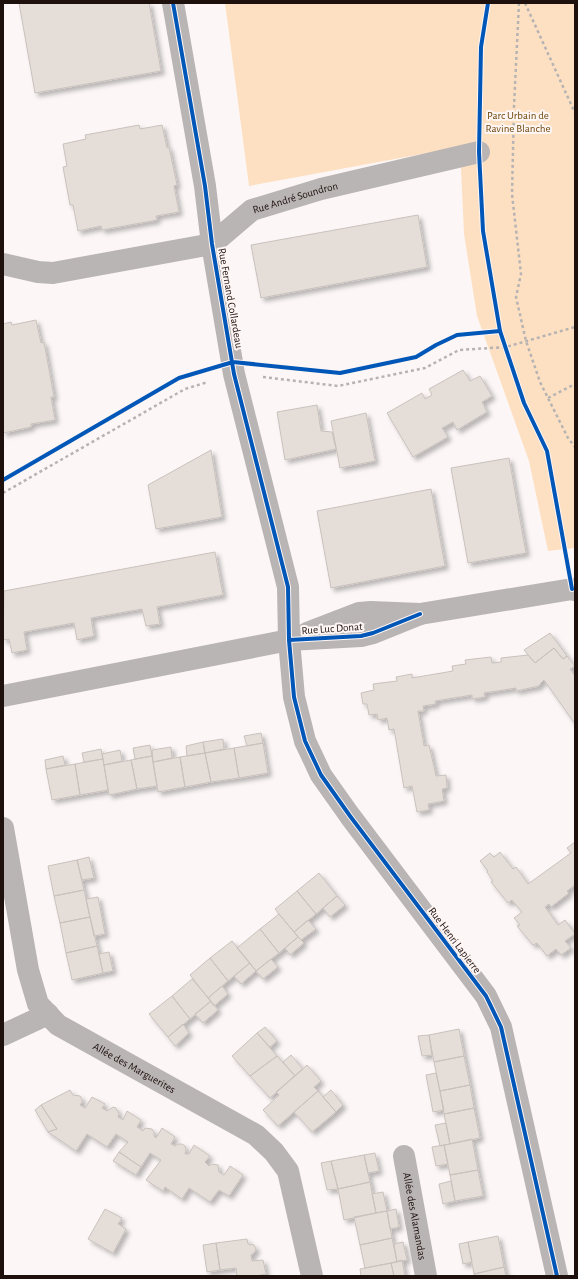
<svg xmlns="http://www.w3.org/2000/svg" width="578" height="1279" viewBox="0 0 578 1279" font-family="'Alegreya Sans',sans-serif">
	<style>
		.green { fill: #fde0c2 }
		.building { fill: #e5ddd8; stroke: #c9c1bd; filter: url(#shadow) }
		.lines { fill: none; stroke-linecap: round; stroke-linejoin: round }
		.path { stroke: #b7b3b3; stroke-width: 2.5; stroke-dasharray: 3 3; stroke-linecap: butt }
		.minor { stroke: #bab5b5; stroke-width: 22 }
		.cycleway-casing { stroke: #fef6f4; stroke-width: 6 }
		.cycleway { stroke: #0057b8; stroke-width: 4 }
		.labels { text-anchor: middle; stroke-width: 4; stroke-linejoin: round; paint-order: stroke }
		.park-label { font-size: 11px; fill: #6f460a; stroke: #fef6f4 }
		.street-label { font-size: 11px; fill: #1d100d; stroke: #fef6f4 }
	</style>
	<defs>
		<filter id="shadow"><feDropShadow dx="3.5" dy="3.5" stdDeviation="2" flood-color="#0004"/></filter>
	</defs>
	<rect width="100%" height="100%" fill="#fcf7f6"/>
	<path class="green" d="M225,3H575V548L548,551L529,461L477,316L464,234L460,147L249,186Z"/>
	<path class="building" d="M19,3H149L161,71L35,93Z
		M139,125L140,129L162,125L167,148L169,147L177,185L174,186L179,212L156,216L157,220L102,230L101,226L78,231L73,205H70L63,167L67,166L63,144L86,139L85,135Z
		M418,215L427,267L261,298L251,245Z
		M36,320L41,343L44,342L54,397H51L55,420L31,424V427L3,433V324L11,322L12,325Z
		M463,370L470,381L480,376L492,396L482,402L487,412L457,430L453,422L442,428L448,437L413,457L387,413L422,393L425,399L432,395L429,389Z
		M317,405L321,431L332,432L336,449L285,460L277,412Z
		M366,413L375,461L340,468L331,421Z
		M211,450L222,517L156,529L148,485Z
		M509,458L526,553L468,563L451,468Z
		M431,489L445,566L331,588L317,511Z
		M215,552L223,595L157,607L160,624L146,626L142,609L91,618L94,636L77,640L74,623L24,632L27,650L12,653L9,639L3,640L4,591Z
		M550,633L567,656L563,659L554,648L535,663L524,650Z
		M554,648L563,659L567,656L575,666L570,669L575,676V724L544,680L540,684L539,686L516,691V688L484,693L485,697L472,699V695L435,701L436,704L423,706L424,711H418L424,746L429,745L436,776L446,775L447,788L442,789L444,801L428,804L429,810L417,812L412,786L404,788L394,729L389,730L387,718L378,720L377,714L369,715L367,704H363L361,693L374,690L373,684L397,681L396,677L412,674V678L453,671L452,666L466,664L465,660L491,657L492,663L501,662V658L528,655L535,663Z
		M261,733L263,743L247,746L244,736Z
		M223,739L224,749L205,753L203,742Z
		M203,742L205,753L187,756L186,746Z
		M263,743L268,773L239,778L234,748Z
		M150,745L152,756L135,759L133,748Z
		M171,747L172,758L153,762L152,750Z
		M234,748L239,778L211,782L205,753Z
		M101,749L103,759L84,762L82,753Z
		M120,750L122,761L104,765L102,754Z
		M205,753L211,782L185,787L180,757Z
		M63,756L65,765L46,769L45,760Z
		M152,756L157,786L137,789L131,760Z
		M180,757L185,787L158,792L153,762Z
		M103,759L108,790L80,795L75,764Z
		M131,760L137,789L109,795L104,765Z
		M75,764L80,795L52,800L46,769Z
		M575,842V885L567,891L569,893L551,907L549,904L545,907L558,925L565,920L575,934L565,941L571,948L561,955L556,949L547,956L537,943L533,945L517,926L520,925L514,918L522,912L512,900L508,903L491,882L493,881L487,872L488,871L480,861L490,853L494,857L500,852L513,869L516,867L528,884L571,853L567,848Z
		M89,857L94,878L82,880L77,860Z
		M77,860L84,890L54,896L48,866Z
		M319,873L337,896L316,914L297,891Z
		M84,890L90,917L60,923L54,896Z
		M297,891L316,914L294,932L275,909Z
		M337,896L345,905L330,917L323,908Z
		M98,897L105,934L94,936L86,899Z
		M279,914L298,937L279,953L260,929Z
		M90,917L97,946L66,953L60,923Z
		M308,920L316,929L301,940L294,932Z
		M260,929L279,953L256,971L237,948Z
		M298,937L304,943L290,955L285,948Z
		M232,941L250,963L228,981L210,958Z
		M97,946L103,973L72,980L66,953Z
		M109,952L113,971L103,973L99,954Z
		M210,958L228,981L208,998L190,975Z
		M271,959L278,967L263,979L256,971Z
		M250,963L256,971L241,984L234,976Z
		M192,979L211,1001L190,1019L172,996Z
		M222,986L228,994L214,1006L208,998Z
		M172,996L190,1019L168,1037L149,1014Z
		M211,1001L218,1010L203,1023L195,1014Z
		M183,1024L189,1033L175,1046L168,1037Z
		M265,1027L277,1041L270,1047L257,1033Z
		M459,1029L464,1056L434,1062L429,1035Z
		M257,1033L277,1056L250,1076L232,1056Z
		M429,1035L432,1055L422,1056L418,1036Z
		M291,1055L303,1069L295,1076L283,1062Z
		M277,1056L295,1076L270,1098L250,1076Z
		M464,1056L470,1085L440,1091L434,1062Z
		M307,1065L321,1081L314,1087L318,1091L278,1126L263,1110L279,1095L276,1092Z
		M436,1073L444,1110L433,1112L426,1075Z
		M470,1085L474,1108L444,1114L440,1091Z
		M70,1090L73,1095L80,1096L82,1099V1102L80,1105L85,1108L92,1097L105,1104L102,1108L107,1111L113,1107L116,1108L119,1114L118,1117L123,1120L127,1111L141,1120L137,1127L143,1131L145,1128L152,1129L154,1132V1136L156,1138L162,1128L175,1137L171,1144L175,1146L178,1144H182L185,1146L186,1150L185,1154H189L194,1145L210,1156L205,1162L209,1166L212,1164L218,1165L219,1172L224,1175L230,1166L243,1175L229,1196L219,1190L210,1202L189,1188L182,1199L165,1187L163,1191L146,1180L161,1160L150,1153L141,1167L119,1152L128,1142L116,1134L107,1147L87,1134L76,1151L48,1132L57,1129L41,1105Z
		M331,1090L343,1105L336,1112L323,1097Z
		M318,1091L336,1112L312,1132L294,1112Z
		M41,1105L57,1129L48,1132L35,1110Z
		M474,1108L480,1138L450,1144L444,1114Z
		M446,1123L450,1144L440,1146L435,1125Z
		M472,1139L478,1170L450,1175L444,1145Z
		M444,1145L448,1164L436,1166L432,1147Z
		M119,1152L141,1167L136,1175L113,1161Z
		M375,1153L379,1171L368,1173L364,1155Z
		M364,1155L370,1182L338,1189L331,1161Z
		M331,1161L338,1189L327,1190L321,1163Z
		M478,1170L483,1196L455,1201L450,1175Z
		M451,1181L455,1201L443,1204L439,1184Z
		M370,1182L376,1213L344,1220L338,1189Z
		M383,1192L387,1211L376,1213L372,1194Z
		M105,1209L122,1218L118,1224L126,1229L113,1253L88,1239Z
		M396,1209L399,1227L390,1229L387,1211Z
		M387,1211L392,1238L360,1245L354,1217Z
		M498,1236L504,1267L474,1274L468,1242Z
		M392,1238L397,1262L365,1268L360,1245Z
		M247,1239L248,1244L254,1245L256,1249L255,1252L251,1255L252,1261L263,1260L266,1274L256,1276H237L236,1268L220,1270L216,1243Z
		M403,1242L407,1260L397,1262L394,1244Z
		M468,1242L472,1262L463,1264L459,1244Z
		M216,1243L220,1270L207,1272L203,1245Z
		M402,1260L405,1276H394L391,1263Z
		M391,1263L394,1276H361L360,1269Z
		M504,1267L506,1276H475L474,1274Z"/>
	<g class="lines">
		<path class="path" d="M519,3L514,106L512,194L521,274L516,297L526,341L540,382L568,438L575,447
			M525,3L575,113
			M263,377L338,386L425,368L459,350L506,347L575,327
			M548,398L575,384
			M3,493L185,389L208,382"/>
		<g class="minor">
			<path d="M173,3L205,186L212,244L234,374L288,587L289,640L294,697L305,741L321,775L350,816L486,996L501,1027L557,1276"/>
			<path id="s1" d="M3,264L38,272L53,273L212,244L252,210L321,189L479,152"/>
			<path d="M307,633L359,613L371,612L420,614L572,589L575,590"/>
			<path d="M3,696L289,640L361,636L373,633L420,614"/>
			<path id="s2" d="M3,828L28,970L38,1004L58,1025L256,1135L274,1152L288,1171L312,1276"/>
			<path d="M3,1035L48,1014"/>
			<path id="s3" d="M404,1156L426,1276"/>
		</g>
		<defs>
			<path id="cycleway" d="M173,3L205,186L212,244L234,374L288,587L289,640L294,697L305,741L321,775L350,816L486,996L501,1027L557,1276
				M488,3L481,47L479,152L483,231L500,331L524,403L547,451L572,589
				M3,480L179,378L233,362L340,373L416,357L436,345L457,335L500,331
				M289,640L361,636L373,633L420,614"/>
		</defs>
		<use href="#cycleway" class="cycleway-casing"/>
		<use href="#cycleway" class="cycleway"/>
	</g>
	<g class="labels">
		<g class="park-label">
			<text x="518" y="119">Parc Urbain de<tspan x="518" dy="13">Ravine Blanche</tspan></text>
		</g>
		<g class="street-label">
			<text dy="4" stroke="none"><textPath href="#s1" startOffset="310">Rue André Soundron</textPath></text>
			<text transform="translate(231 298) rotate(80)" y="4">Rue Fernand Collardeau</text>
			<text transform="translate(332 628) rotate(-4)" y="4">Rue Luc Donat</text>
			<text transform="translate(455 940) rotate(53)" y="4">Rue Henri Lapierre</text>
			<text dy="4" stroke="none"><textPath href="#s2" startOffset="296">Allée des Marguerites</textPath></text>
			<text dy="4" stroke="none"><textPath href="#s3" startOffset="61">Allée des Alamandas</textPath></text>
		</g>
	</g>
	<rect width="578" height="1279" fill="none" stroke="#1d100d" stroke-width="8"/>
</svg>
